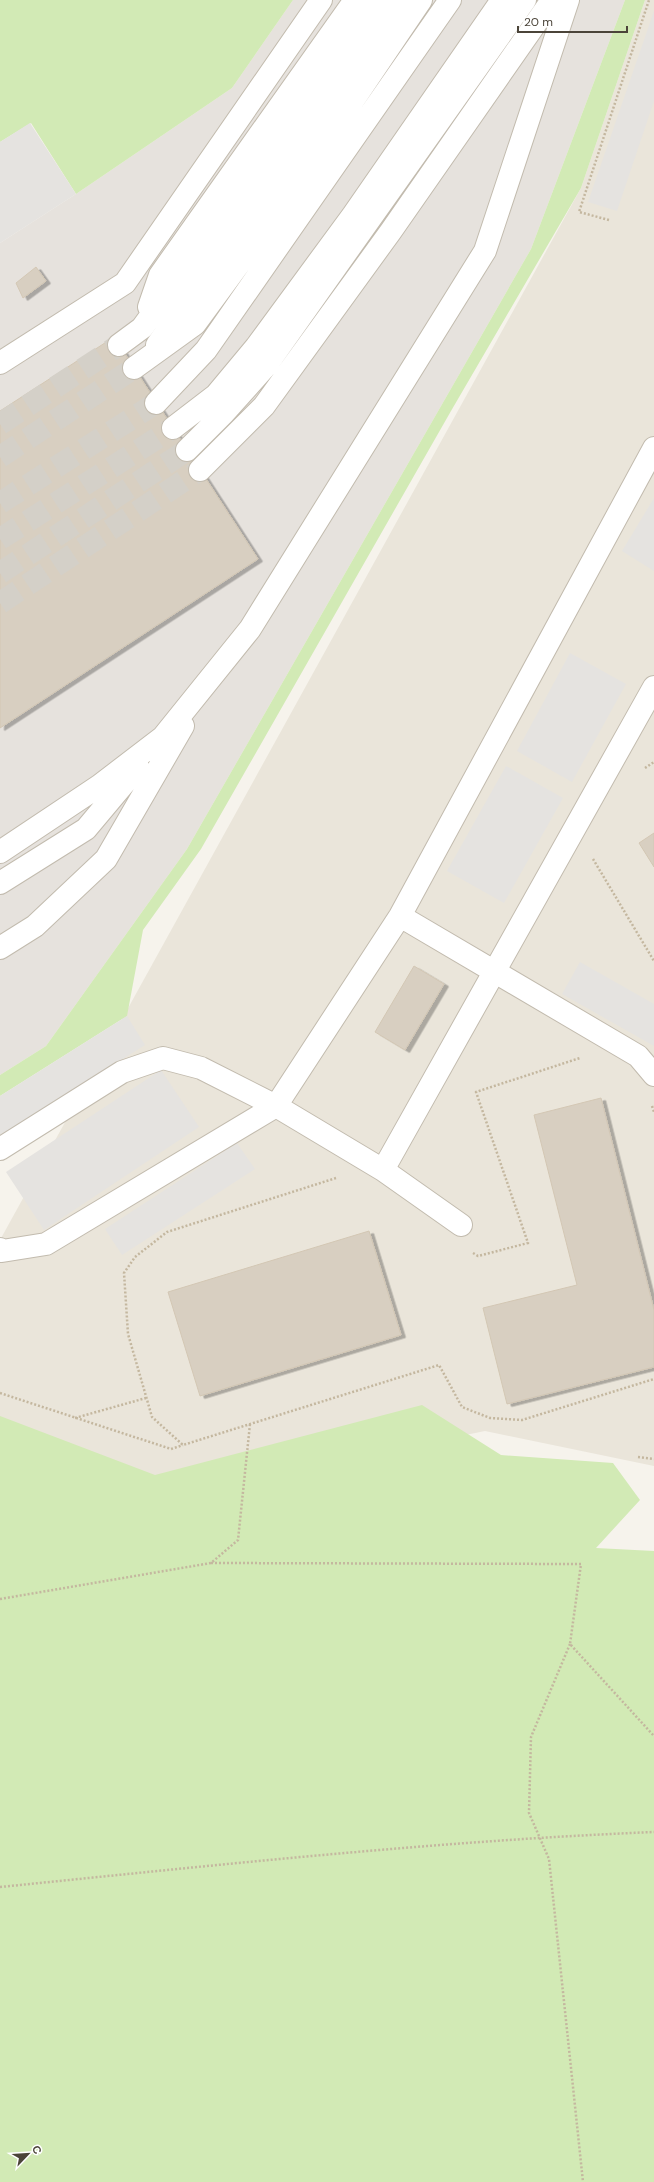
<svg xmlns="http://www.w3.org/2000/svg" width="654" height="2182" viewBox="0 0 654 2182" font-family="'DM Sans',sans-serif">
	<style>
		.residential { fill: #eae5da }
		.industrial { fill: #e6e2dd }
		.green { fill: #d2eab5 }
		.parking { fill: #e5e3e0 }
		.building { fill: #d8cfc1; stroke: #d3c7b4; filter: url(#shadow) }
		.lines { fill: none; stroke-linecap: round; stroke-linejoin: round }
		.minor-tunnel { stroke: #d4d0c8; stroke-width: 22; stroke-dasharray: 22 11; stroke-linecap: butt }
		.minor-casing { stroke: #c2bbae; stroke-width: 24 }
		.path { stroke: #c4b79f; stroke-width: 2.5; stroke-dasharray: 2 2; stroke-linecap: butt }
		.minor { stroke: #fff; stroke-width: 22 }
	</style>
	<defs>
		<filter id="shadow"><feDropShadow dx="4.5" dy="2.5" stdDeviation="0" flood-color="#0004"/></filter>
	</defs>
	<rect width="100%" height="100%" fill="#f6f3ec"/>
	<path class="residential" d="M645,0H654V1466L485,1431L196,1490L0,1468V1240L581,188Z"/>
	<path class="industrial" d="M293,0H625L531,249L187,849L46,1046L0,1075V243L76,194L232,88Z"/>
	<path class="green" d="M0,0H293L232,88L76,194L31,123L0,142Z
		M625,0H645L581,188L451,411L201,849L143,930L127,1016L0,1096V1075L46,1046L187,849L531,249Z
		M422,1405L501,1455L613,1463L640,1500L596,1548L654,1551V2182H0V1416L155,1475Z"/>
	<path class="parking" d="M654,11V101L617,211L588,202Z
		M30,123L76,194L0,243V142Z
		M654,498V571L622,551Z
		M570,653L626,684L572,782L517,751Z
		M506,766L563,798L504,903L447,871Z
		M580,962L654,1004V1046L562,994Z
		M127,1016L145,1045L0,1136V1096Z
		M161,1070L199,1127L44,1230L6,1172Z
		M237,1143L255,1169L122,1255L105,1229Z"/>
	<path class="building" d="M36,267L46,281L23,298L16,283Z
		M114,337L258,559L0,728V411Z
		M654,833V867L639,843Z
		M414,966L444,984L405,1050L375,1032Z
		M601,1098L654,1310V1367L507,1404L483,1308L577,1285L534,1115Z
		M369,1231L401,1335L200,1396L168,1292Z"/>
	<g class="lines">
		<path class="minor-tunnel" d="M0,424L119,345
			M0,457L134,368
			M0,503L156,403
			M0,539L173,428
			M0,573L187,450
			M0,603L200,470"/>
		<defs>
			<path id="minor" d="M149,307L160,275L355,0
				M119,345L142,328L379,0
				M157,345L402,0
				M0,363L125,283L321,0
				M134,368L195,324L281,207L421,0
				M156,403L206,350L450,0
				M173,428L216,395L256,347L353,215L502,0
				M187,450L224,413L266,366L525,0
				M200,470L264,406L391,231L552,0
				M0,852L99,786L163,737L250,629L485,251L568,0
				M0,883L86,829L138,767
				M400,916L638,1056L654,1075
				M0,948L35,926L106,859L183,726
				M0,1149L122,1072L163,1058L201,1068L276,1106L383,1170L461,1225
				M383,1170L654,687
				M0,1249L2,1251L46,1244L276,1106L400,916L654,448"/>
		</defs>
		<use href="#minor" class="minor-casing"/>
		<path class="path" d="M609,220L579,212L649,0
			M645,768L654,762
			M593,859L654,961
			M652,1106L654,1112
			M336,1178L167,1232L135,1257L124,1273L128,1334L152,1417L183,1445L439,1365L462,1407L490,1418L522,1420L654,1379
			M473,1253L478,1256L528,1243L476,1092L580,1058
			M0,1393L171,1449L183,1445
			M75,1418L146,1398
			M638,1457L654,1459
			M211,1563L581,1564L570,1644L654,1736
			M0,1599L211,1563L238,1540L250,1424
			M570,1644L531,1737L529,1813L549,1859L583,2182
			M0,1887C218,1865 435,1841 654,1832"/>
		<use href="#minor" class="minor"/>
	</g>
	<g transform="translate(28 2154) rotate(65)" stroke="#ffffff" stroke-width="3" paint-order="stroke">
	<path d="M0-3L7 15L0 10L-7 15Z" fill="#4b4439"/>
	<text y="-6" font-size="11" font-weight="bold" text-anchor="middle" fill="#4b4439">С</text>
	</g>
	<path d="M518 26v6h109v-6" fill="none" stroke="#4b4439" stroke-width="2"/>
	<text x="524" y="26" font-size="12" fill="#4b4439" stroke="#ffffff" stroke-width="3" paint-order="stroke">20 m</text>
</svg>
